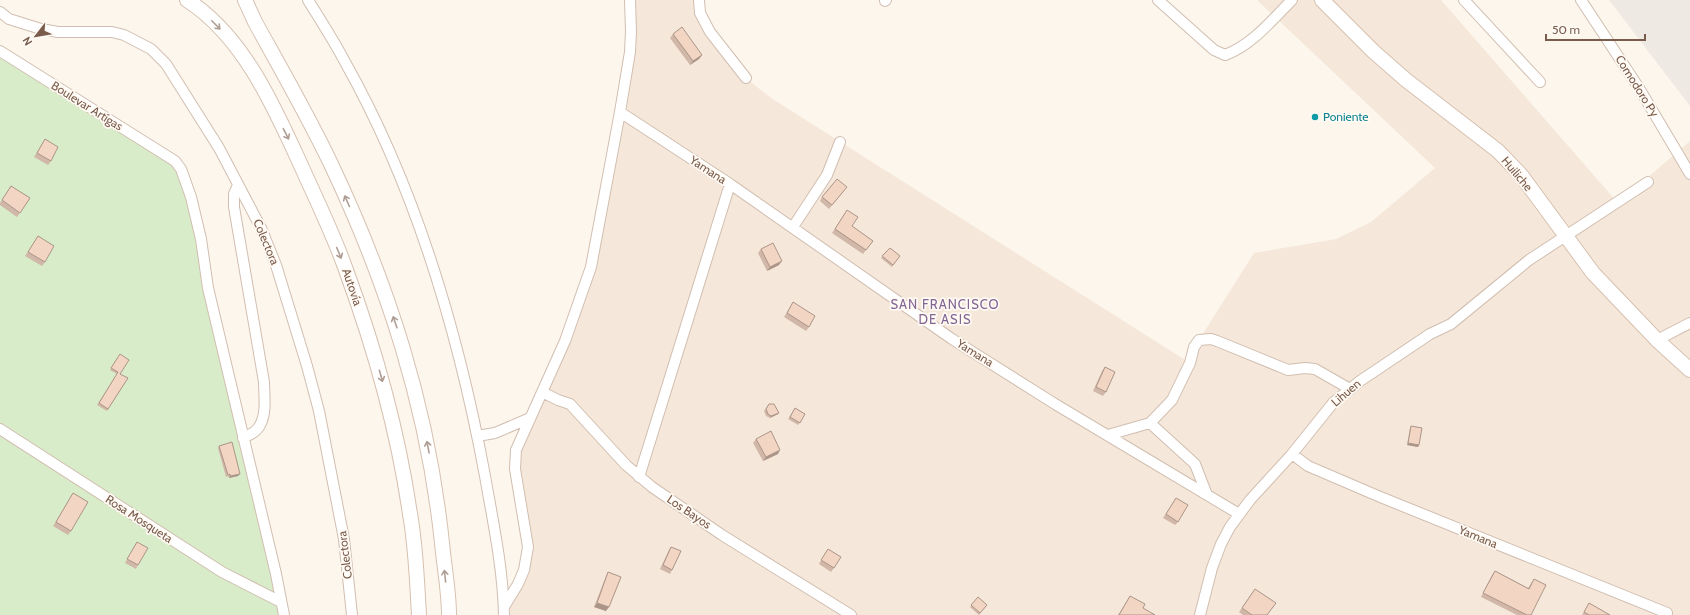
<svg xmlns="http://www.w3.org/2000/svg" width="1690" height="615" viewBox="0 0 1690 615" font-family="Cabin,sans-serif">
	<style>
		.residential { fill: #f5e8da }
		.industrial { fill: #efe9e4 }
		.green { fill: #d8ecc9 }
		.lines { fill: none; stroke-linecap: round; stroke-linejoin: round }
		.street-casing { stroke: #d1beb0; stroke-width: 12 }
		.secondary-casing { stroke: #d6c0b0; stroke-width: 16 }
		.street { stroke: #fff; stroke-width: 10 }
		.secondary { stroke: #fff; stroke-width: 14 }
		.wall { fill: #d1b7a8 }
		.shaded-wall { fill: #aa9588 }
		.building { fill: #f3d5c3; stroke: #aa9588 }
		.oneway { stroke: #af9d94 }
		.culture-dot { fill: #0f9aa8; stroke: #fffaf3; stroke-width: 1.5 }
		.labels { text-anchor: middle; stroke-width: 3.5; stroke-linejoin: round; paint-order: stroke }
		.street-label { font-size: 12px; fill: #7a5c4d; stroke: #fffaf3 }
		.culture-label { font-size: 12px; fill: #0d838f; stroke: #fffaf3; text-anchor: start }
		.neighbourhood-label { font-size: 13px; letter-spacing: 1px; fill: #846695; stroke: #fffaf3 }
	</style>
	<rect width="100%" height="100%" fill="#fdf6ec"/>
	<path class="residential" d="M630,0H699L700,13L746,78L771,98L1190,363L1199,340L1254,253L1336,239L1371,222L1435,168L1257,0H1441L1618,203L1690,141V615H504L528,547L516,450L579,305L620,112Z"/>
	<path class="industrial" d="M1609,0H1690V106Z"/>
	<path class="green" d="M0,51L181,169L284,615H0Z"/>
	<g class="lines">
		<defs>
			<path id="street" d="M308,0C321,21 334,41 345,62C415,186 459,336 485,476C493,522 503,568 504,615
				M699,0L700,13L710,32L746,78
				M1158,0L1214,50L1225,55C1252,45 1272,20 1292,0
				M1464,0L1540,82
				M1581,0L1639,88L1690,174
				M885,1L886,0
				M0,12L9,19L41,29L58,32H112L124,35L151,49L166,64L219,148L261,228L276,265L307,366L319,411L344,539L352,615
				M0,51L175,161L181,169L191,197L201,239L208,288L276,574L284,615
				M620,112L730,184L952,339L1055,404L1239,514
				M238,185L234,194V207L264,382C264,395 267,413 260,425C257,432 249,435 243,438
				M793,227L827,175L840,142
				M1657,340L1690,323
				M542,392L558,400L570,404L626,465L652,487L722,535L851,615
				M1150,423L1195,464L1207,495
				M0,429L222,572L281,602
				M1108,435L1150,423L1172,400L1190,363L1194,347L1199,340L1211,339L1217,341L1288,370L1305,368L1315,369L1350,389
				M477,436L495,433L530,418
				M1292,454L1308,466L1378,496L1667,613
				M639,477L730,184
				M504,607L518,584L524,570L528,547L515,469L516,450L565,341L591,267L620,112L630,52L631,31L630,0
				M1200,615L1212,568L1221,544L1230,527L1250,500L1292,454L1333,403L1360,381L1430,334L1451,324L1529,260L1648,182"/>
			<path id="secondary" d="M187,0C242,35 273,104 299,161C315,197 333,233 346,270C375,349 398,431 410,514C416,547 417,582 419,615
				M245,0L255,22C281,69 307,114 330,162C388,284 428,408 442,543C444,566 449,591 449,615
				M1322,0L1374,52L1406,80L1498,151L1521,175L1593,273L1657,340L1690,370"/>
		</defs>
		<use href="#street" class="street-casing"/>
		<use href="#secondary" class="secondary-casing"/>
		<use href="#street" class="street"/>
		<use href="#secondary" class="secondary"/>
	</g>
	<path class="wall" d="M673,34L702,55L699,59L690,65L670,38Z
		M45,139L51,161L48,165L34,157Z
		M11,186L30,198L17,217L0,205V203Z
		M844,191L829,209L820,201L822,197Z
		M847,210L852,226L873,241L863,254L832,233Z
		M38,236L45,262L42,266L25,256Z
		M890,248L900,256L892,267L881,258Z
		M761,249L779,265L767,271L758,253Z
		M791,306L809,327L806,331L784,317Z
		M120,354V374L128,378L107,411L97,405L117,374L110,370Z
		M1105,367L1106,392L1103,396L1093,391L1102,371Z
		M769,404L778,414L770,418L766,416L764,411Z
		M795,408L805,414L798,425L788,419Z
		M1411,426L1419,445L1418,447L1407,445L1410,428Z
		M756,439L778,454L763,461L753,443Z
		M219,446L238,476L229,478L228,476L226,477L218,448Z
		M73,493L71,531L68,535L53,526Z
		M1176,498L1178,522L1175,525L1163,518Z
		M137,542L138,565L136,569L125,563Z
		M671,547L672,570L670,574L660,569L669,550Z
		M825,553L834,568L831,572L819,564Z
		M1495,571L1528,588L1534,579L1531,615H1517L1481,597L1492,575Z
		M608,572L606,611L594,607L606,576Z
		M1255,589L1267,615H1243L1239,612Z
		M1130,596L1143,608L1155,615H1118Z
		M978,597L987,605L979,615L970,607Z
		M1589,603L1610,615H1582Z"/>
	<path class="shaded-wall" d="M702,55L699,59L690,65L693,61Z
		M782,261L779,265L767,271L770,267Z
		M779,413L778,414L770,418L771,416Z
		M1408,443L1419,445L1418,447L1407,445Z
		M780,450L778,454L763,461L766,457Z
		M240,474L238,476L229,478L230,476Z
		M597,603L609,607L606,611L594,607Z"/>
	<path class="building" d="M682,27L702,55L693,61L673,34Z
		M45,139L58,147L51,161L37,153Z
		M837,179L847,187L832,205L822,197Z
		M11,186L30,198L20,213L2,200Z
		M847,210L858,217L852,226L873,241L866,250L835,229Z
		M38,236L54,246L45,262L28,252Z
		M773,243L782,261L770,267L761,249Z
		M890,248L900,256L893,265L882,256Z
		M793,302L815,316L809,327L787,313Z
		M120,354L129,360L120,374L128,378L108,409L99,403L118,372L111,368Z
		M1105,367L1115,372L1106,392L1096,387Z
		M769,404H774L779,413L771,416L768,414L766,409Z
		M795,408L805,414L800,423L790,417Z
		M1411,426L1422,428L1419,445L1408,443Z
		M771,431L780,450L766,457L756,439Z
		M232,442L240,474L230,476V474L228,475L219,446Z
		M73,493L88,502L71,531L56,522Z
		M1176,498L1188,505L1178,522L1166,514Z
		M137,542L148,548L138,565L127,559Z
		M671,547L681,551L672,570L663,565Z
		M828,549L841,557L834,568L821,560Z
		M1495,571L1529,589L1534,579L1546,585L1531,615H1527L1483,593Z
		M608,572L621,577L609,607L597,603Z
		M1255,589L1276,603L1267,615H1252L1242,608Z
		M1130,596L1145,604L1143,608L1155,615H1119Z
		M978,597L987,605L980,613L971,605Z
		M1589,603L1610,615H1589L1584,612Z"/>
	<defs><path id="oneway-shaft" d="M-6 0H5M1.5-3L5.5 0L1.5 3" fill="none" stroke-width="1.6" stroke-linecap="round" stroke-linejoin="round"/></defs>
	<g class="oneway">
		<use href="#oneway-shaft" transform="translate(216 25) rotate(45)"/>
		<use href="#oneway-shaft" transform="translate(286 134) rotate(63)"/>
		<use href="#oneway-shaft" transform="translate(347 201) rotate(-114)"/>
		<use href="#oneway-shaft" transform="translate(339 253) rotate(67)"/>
		<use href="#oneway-shaft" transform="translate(395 322) rotate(-109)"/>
		<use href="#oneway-shaft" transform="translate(381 376) rotate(74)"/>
		<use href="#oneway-shaft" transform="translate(428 447) rotate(-101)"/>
		<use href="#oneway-shaft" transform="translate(445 576) rotate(-96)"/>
	</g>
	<circle class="culture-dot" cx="1315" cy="117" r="4"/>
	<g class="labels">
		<g class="street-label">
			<text transform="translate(1637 86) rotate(58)" y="4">Comodoro Py</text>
			<text transform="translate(87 106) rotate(32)" y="4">Boulevar Artígas</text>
			<text transform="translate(708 170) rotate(33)" y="4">Yamana</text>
			<text transform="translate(1517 174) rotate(50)" y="4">Huiliche</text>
			<text transform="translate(266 242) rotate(67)" y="4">Colectora</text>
			<text transform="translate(352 287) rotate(71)" y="4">Autovía</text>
			<text transform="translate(975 353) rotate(32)" y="4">Yamana</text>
			<text transform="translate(1346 393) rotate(-41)" y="4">Lihuen</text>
			<text transform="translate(689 512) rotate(34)" y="4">Los Bayos</text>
			<text transform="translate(139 519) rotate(33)" y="4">Rosa Mosqueta</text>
			<text transform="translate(1478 537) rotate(22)" y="4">Yamana</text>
			<text transform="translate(345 555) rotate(-97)" y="4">Colectora</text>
		</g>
		<g class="culture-label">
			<text x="1323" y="121">Poniente</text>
		</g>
		<g class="neighbourhood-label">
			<text x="945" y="309">SAN FRANCISCO<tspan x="945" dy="15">DE ASIS</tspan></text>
		</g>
	</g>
	<g transform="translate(36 36) rotate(239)" stroke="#fffaf3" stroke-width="3" paint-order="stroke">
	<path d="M0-3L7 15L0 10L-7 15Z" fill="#7a5c4d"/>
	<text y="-6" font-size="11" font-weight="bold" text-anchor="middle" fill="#7a5c4d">N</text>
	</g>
	<path d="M1546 34v6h99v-6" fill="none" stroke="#7a5c4d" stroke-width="2"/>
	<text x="1552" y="34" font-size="12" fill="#7a5c4d" stroke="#fffaf3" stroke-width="3" paint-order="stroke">50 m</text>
</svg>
